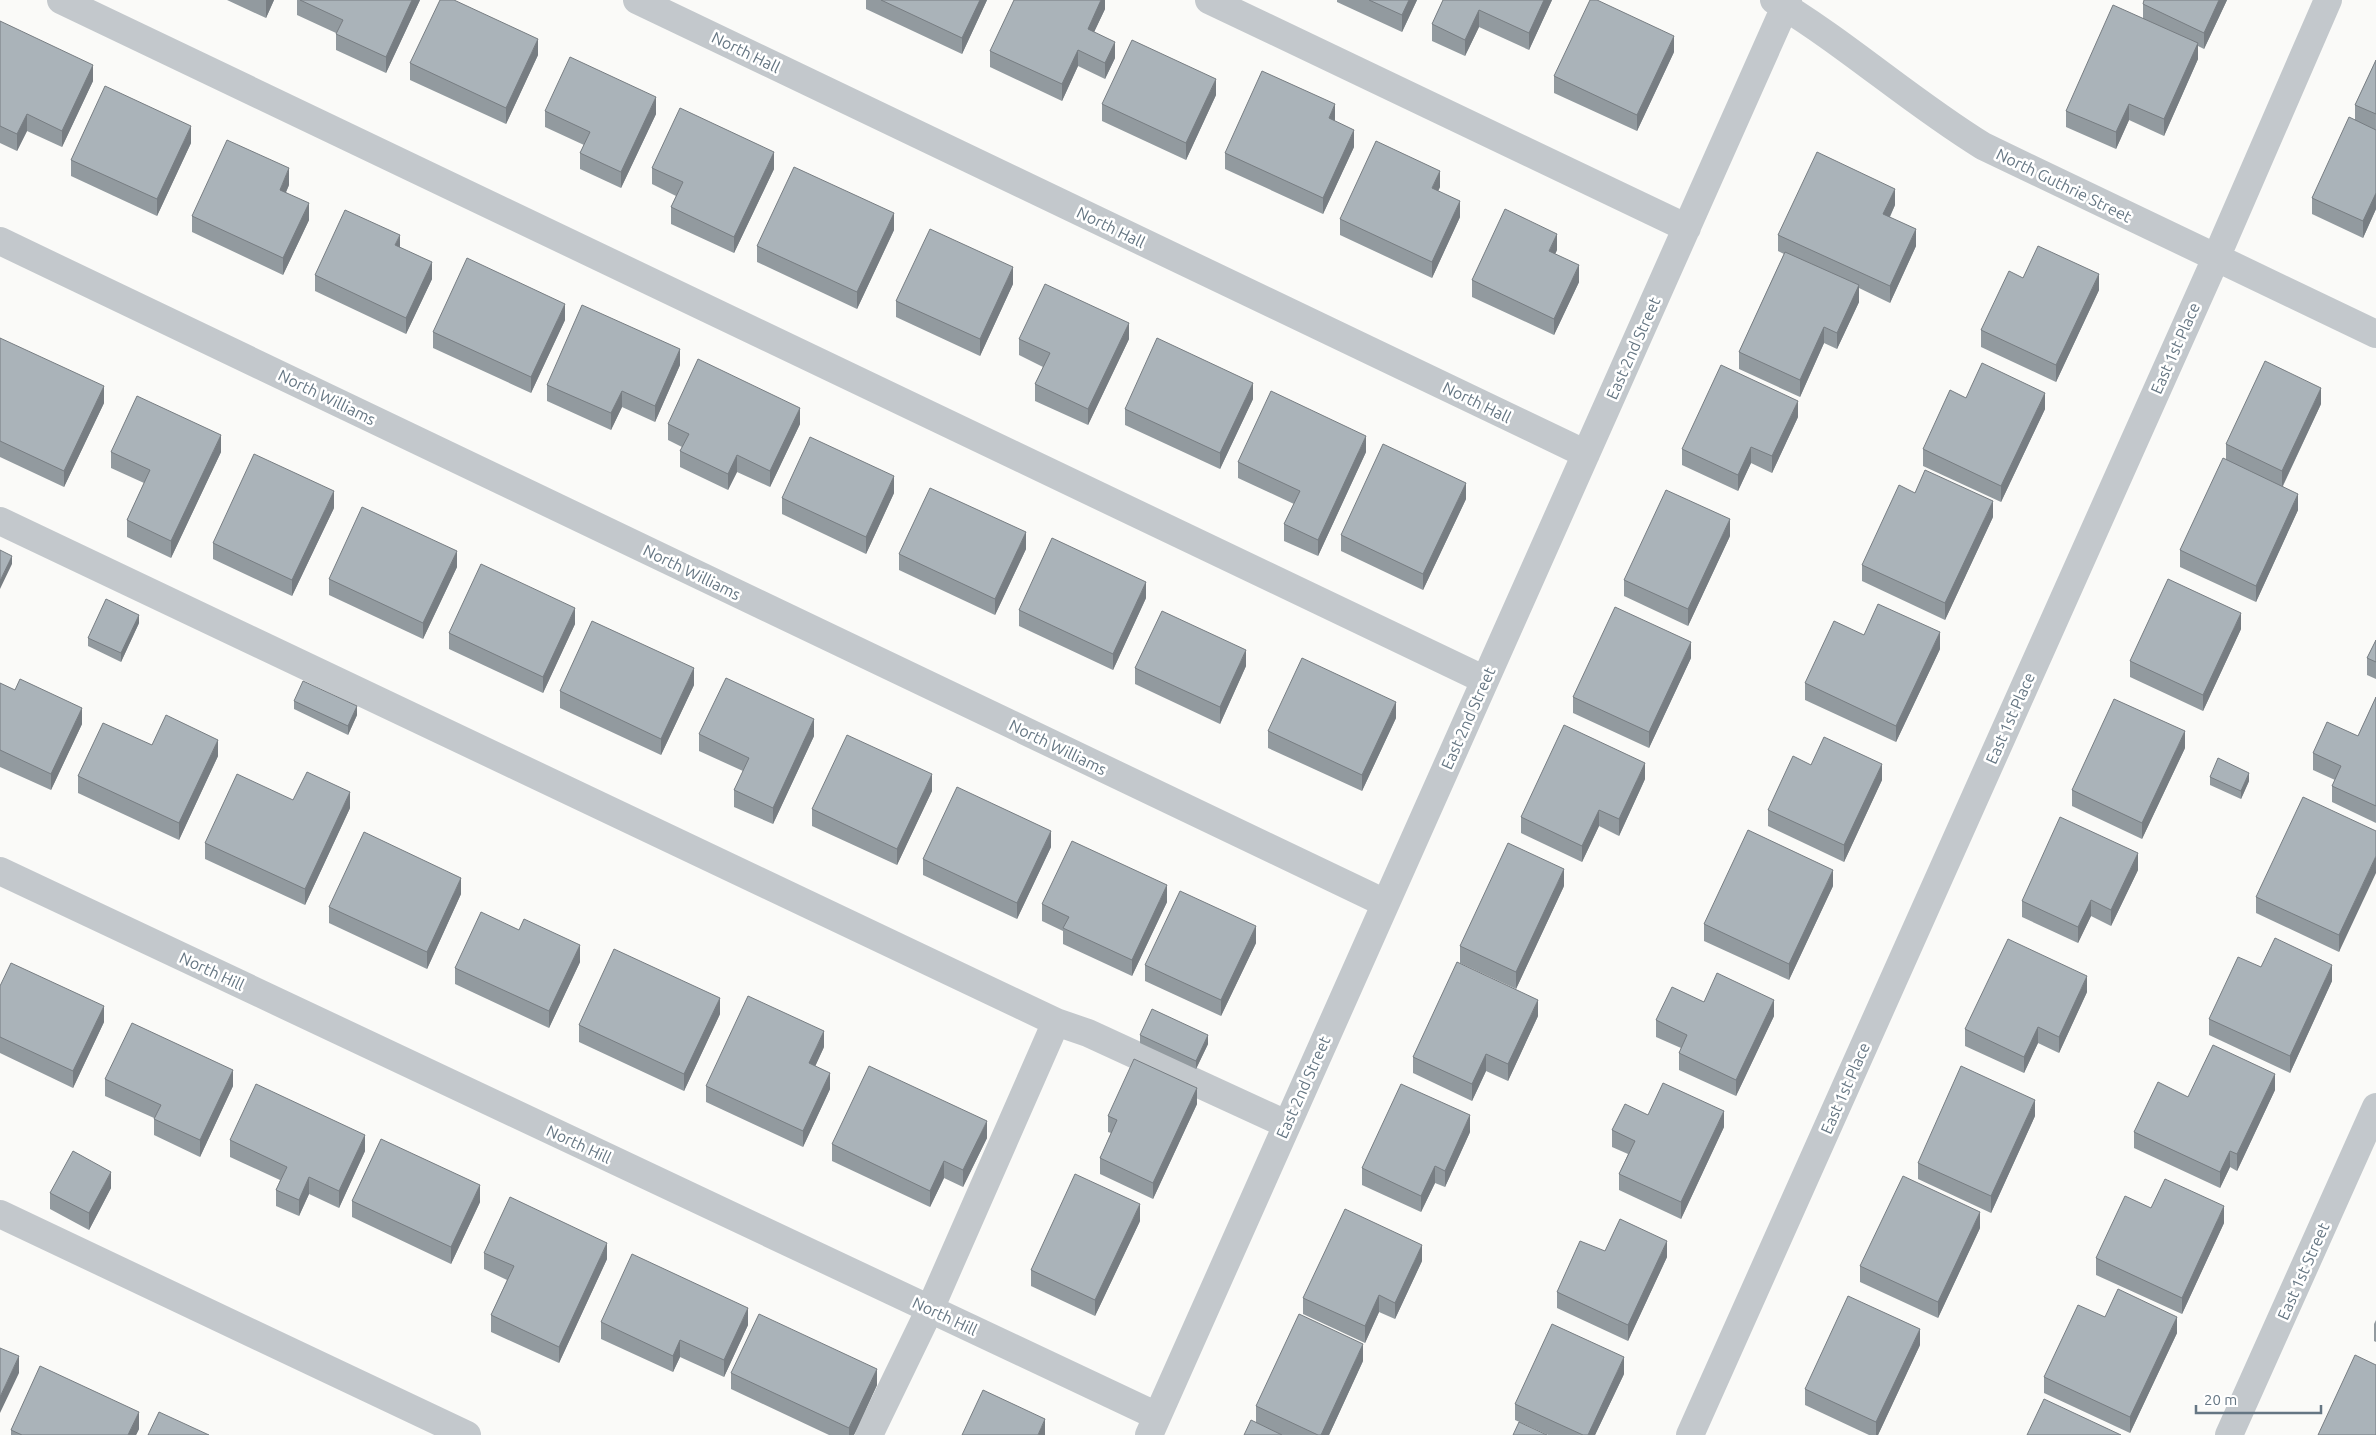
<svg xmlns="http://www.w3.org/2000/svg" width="2376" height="1435" viewBox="0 0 2376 1435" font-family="Ubuntu,sans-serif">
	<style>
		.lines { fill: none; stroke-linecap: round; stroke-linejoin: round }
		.minor { stroke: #c3c8cc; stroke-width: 28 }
		.wall { fill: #929a9f }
		.shaded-wall { fill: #777d82 }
		.building { fill: #aab3b9; stroke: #777d82 }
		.labels { text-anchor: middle; stroke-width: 5; stroke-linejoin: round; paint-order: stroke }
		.street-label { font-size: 16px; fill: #657683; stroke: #fff }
	</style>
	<rect width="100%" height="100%" fill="#fafaf8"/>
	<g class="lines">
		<path class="minor" d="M61,0L1485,680
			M637,0L1586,454
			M1209,0L1687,228
			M1774,0C1847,44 1910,101 1983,146L2376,334
			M0,241L1385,903
			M0,521L1056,1022L1088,1033L1286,1124
			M0,871L1157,1416
			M0,1214L467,1435
			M869,1435L930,1309L1056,1022
			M1149,1435L1788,0
			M1690,1435L2216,258L2328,0
			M2229,1435L2376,1107"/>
	</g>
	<path class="wall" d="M227,0H274L266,18Z
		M297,0H420L386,73L336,50V33L297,15Z
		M866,0H987L962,54L866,9Z
		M1105,0V9L1094,32L1115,58L1105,79L1078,66L1062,101L990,67V51Z
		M1337,0H1417L1402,32L1337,2Z
		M1443,0H1552L1529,50L1479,27L1465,56L1432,41V24Z
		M2227,0L2204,49L2198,46V59L2164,136L2129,120L2116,149L2066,127V111L2143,18V4Z
		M0,21L93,81L62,147L27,131L17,151L0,143Z
		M1674,52L1637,131L1554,93V76Z
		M538,55L506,124L410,80V63Z
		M2376,60V209L2363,238L2312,214V198L2355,120V105Z
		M1216,95L1186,160L1102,121V104Z
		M545,111L656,114L621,188L580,169V153L584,145L545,127Z
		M1335,120V121L1354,147L1323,214L1225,169V153Z
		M191,143L157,216L71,176V160Z
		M652,168L774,169L734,253L671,224V207L676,196L652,184Z
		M289,185L286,192L309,220L283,275L192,232V216Z
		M1440,187L1438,191L1460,217L1432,278L1340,235V219Z
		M1895,205L1890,217L1916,246L1890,303L1859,288V302L1837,349L1824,343L1800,397L1739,369V352L1784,254L1778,251V235Z
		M894,230L857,309L757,262V246Z
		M400,247L432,279L406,334L315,291V275Z
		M1557,250L1555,254L1579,282L1554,335L1472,297V280Z
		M2023,278L2099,290L2056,382L1981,347V330Z
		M1013,284L980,356L896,317V301Z
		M565,320L531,393L433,348V332Z
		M0,338L104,403L64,487L0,457Z
		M1019,339H1129L1088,425L1035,401V384L1043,367L1019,355Z
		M680,365L655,422L622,407L611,430L547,401V385Z
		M1966,398L2045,409L2001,502L1923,466V449Z
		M1253,399L1220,469L1125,425V409Z
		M2321,404L2283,486L2298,510L2256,602L2180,567V550L2226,460V444Z
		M1798,417L1772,473L1751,463L1738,491L1682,465V449Z
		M668,424H800L770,487L737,472L728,490L680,467V451L682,447L668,440Z
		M111,452H221L171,558L127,537V520L144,483L111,468Z
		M1366,452L1318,556L1284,541V524L1294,504L1238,478V462Z
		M894,493L866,554L782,514V498Z
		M1466,499L1423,590L1341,551V535Z
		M334,508L292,596L213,559V543Z
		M1993,517L1945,620L1862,581V565Z
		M1730,536L1688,626L1624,596V580Z
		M1026,549L995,615L899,570V554Z
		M457,567L423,639L329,595V579Z
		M1146,598L1113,670L1019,626V610Z
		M139,623L121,662L88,646V638Z
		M575,624L543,693L449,649V633Z
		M2241,629L2203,711L2130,677V661Z
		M2376,640V679L2367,675V658Z
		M1940,649L1896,742L1805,700V683Z
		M1691,658L1649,748L1573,713V697Z
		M1246,666L1220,724L1135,684V668Z
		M0,683L82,724L51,790L0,767Z
		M694,685L661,755L560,708V691Z
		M2376,697V823L2332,802V786L2335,780L2313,770V753L2358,736Z
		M294,701L357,715L348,735L294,709Z
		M1396,718L1362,791L1268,748V731Z
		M699,734L814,736L773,824L734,807V790L743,771L699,751Z
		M152,745L218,756L179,840L78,793V776Z
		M2185,748L2142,839L2072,806V790Z
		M1811,765L1882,780L1844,862L1768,826V810Z
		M2210,777L2249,781L2241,799L2210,785Z
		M1645,779L1619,836L1599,826L1582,862L1521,833V817Z
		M932,791L897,865L812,826V809Z
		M350,808L305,905L205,859V843Z
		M2376,831L2339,952L2256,913V897Z
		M1051,847L1017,919L923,875V859Z
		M2138,870L2111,926L2091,916L2078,943L2022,917V901Z
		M1564,886L1516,989L1460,963V946Z
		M1833,886L1789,980L1704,941V924Z
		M461,894L427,969L329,923V907Z
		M1167,902L1132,976L1063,944V931L1042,921V904Z
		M519,930L580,962L549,1028L455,984V968Z
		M1256,943L1221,1016L1145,981V965Z
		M2261,967L2332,981L2290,1073L2209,1035V1019Z
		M0,986L104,1022L73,1088L0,1053Z
		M2087,992L2059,1053L2038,1043L2024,1073L1965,1046V1029Z
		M1704,1002L1774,1016L1736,1096L1679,1070V1053L1681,1048L1656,1037V1020Z
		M720,1014L684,1091L579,1042V1025Z
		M1538,1016L1508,1081L1486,1071L1472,1101L1413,1073V1057Z
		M1140,1035L1208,1044L1196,1069L1140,1043Z
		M824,1047L815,1066L830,1089L803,1147L706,1102V1086Z
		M105,1079L233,1086L200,1157L154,1135V1118L105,1096Z
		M2275,1090L2237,1171L2230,1167L2220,1188L2134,1148V1132L2188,1097Z
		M1197,1104L1153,1199L1100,1174V1158L1111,1133L1108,1132V1116Z
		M1648,1115L1724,1127L1681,1219L1619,1190V1174L1628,1154L1612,1147V1130Z
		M2035,1116L1991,1213L1918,1179V1163Z
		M1470,1132L1445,1187L1435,1183L1421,1212L1362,1185V1168Z
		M987,1138L963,1187L944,1178L930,1207L832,1161V1144Z
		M230,1140L365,1151L339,1208L309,1194L299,1216L276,1206V1190L280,1180L230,1157Z
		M111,1188L89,1230L50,1209V1193Z
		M352,1201L480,1202L451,1264L352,1217Z
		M2151,1208L2224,1223L2182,1314L2096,1275V1258Z
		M1140,1221L1095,1316L1031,1286V1270Z
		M1980,1228L1938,1318L1860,1282V1266Z
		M1605,1251L1667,1257L1628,1341L1557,1308V1292Z
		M484,1253L607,1259L559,1363L491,1332V1315L507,1280L484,1269Z
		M1422,1261L1395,1319L1379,1312L1365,1343L1303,1314V1298Z
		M2105,1317L2177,1333L2130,1433L2044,1393V1377Z
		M2376,1320V1342L2374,1341V1324Z
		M601,1322L748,1325L724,1377L680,1357L673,1372L601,1339Z
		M1920,1345L1878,1435H1869L1805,1405V1389Z
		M1363,1361L1329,1435H1282L1256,1423V1406Z
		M731,1373L877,1385L854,1435H829L731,1389Z
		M1624,1374L1595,1435H1548L1515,1420V1404Z
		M139,1429L136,1435H11V1430Z"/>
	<path class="shaded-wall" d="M266,0H274L266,18Z
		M412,0H420L386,73V57Z
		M980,0H987L962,54V38Z
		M1101,0H1105V9L1088,45V29Z
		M1409,0H1417L1402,32V15Z
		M1544,0H1552L1529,50V33Z
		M2219,0H2227L2204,49V33Z
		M1479,10V27L1465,56V40Z
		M1674,36V52L1637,131V115Z
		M538,39V55L506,124V108Z
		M1115,42V58L1105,79V63Z
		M2198,43V59L2164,136V119Z
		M1078,50V66L1062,101V84Z
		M93,65V81L62,147V131Z
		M1216,79V95L1186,160V143Z
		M656,97V114L621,188V172Z
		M1335,104V120L1329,135V118Z
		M2129,104V120L2116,149V132Z
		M27,114V131L17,151V134Z
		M191,126V143L157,216V199Z
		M1354,130V147L1323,214V198Z
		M774,152V169L734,253V237Z
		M289,168V185L280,206V190Z
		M1440,171V187L1432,204V188Z
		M1895,189V205L1883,231V214Z
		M2376,193V209L2363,238V221Z
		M1460,201V217L1432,278V262Z
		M309,203V220L283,275V258Z
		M894,213V230L857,309V292Z
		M1916,229V246L1890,303V286Z
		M1557,234V250L1549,267V251Z
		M400,235V252L395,245Z
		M432,262V279L406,334V318Z
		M1579,265V282L1554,335V319Z
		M1013,267V284L980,356V339Z
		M2099,274V290L2056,382V365Z
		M1859,285V302L1837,349V333Z
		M565,304V320L531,393V377Z
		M1129,323V339L1088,425V409Z
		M1824,327V343L1800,397V380Z
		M680,349V365L655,422V406Z
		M1253,383V399L1220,469V453Z
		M104,386V403L64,487V471Z
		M2321,388V404L2282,487V471Z
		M622,391V407L611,430V413Z
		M2045,393V409L2001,502V486Z
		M1798,401V417L1772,473V456Z
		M800,408V424L770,487V471Z
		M221,435V452L171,558V541Z
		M1366,436V452L1318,556V540Z
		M1751,447V463L1738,491V475Z
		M737,455V472L728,490V474Z
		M894,476V493L866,554V537Z
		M1466,483V499L1423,590V574Z
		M334,491V508L292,596V580Z
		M2298,494V510L2256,602V586Z
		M1993,501V517L1945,620V603Z
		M1730,519V536L1688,626V609Z
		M1026,532V549L995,615V599Z
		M457,551V567L423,639V623Z
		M12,556V564L0,589V581Z
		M1146,582V598L1113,670V654Z
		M575,608V624L543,693V677Z
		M2241,613V629L2203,711V695Z
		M139,615V623L121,662V653Z
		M1940,632V649L1896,742V726Z
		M1691,642V658L1649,748V732Z
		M1246,650V666L1220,724V707Z
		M694,668V685L661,755V739Z
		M1396,702V718L1362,791V775Z
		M357,706V715L348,735V726Z
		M82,708V724L51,790V774Z
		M814,719V736L773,824V808Z
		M2185,731V748L2142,839V823Z
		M218,740V756L179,840V823Z
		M1645,763V779L1619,836V819Z
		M1882,764V780L1844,862V845Z
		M2249,773V781L2241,799V791Z
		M932,774V791L897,865V849Z
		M350,792V808L305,905V889Z
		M1599,810V826L1582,862V846Z
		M1051,831V847L1017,919V903Z
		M2138,853V870L2111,926V910Z
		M2376,856V873L2339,952V935Z
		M1564,869V886L1516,989V972Z
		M1833,870V886L1789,980V964Z
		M461,878V894L427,969V952Z
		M1167,885V902L1132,976V960Z
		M2091,900V916L2078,943V927Z
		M1256,926V943L1221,1016V1000Z
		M580,945V962L549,1028V1011Z
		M2332,965V981L2290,1073V1056Z
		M2087,976V992L2059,1053V1037Z
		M720,998V1014L684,1091V1074Z
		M1538,1000V1016L1508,1081V1064Z
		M1774,1000V1016L1736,1096V1080Z
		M104,1006V1022L73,1088V1071Z
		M2038,1027V1043L2024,1073V1057Z
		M824,1031V1047L809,1080V1063Z
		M1208,1035V1044L1196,1069V1061Z
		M1486,1054V1071L1472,1101V1084Z
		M233,1070V1086L200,1157V1140Z
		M830,1073V1089L803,1147V1131Z
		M2275,1074V1090L2237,1171V1154Z
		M1197,1088V1104L1153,1199V1183Z
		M2035,1100V1116L1991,1213V1196Z
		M1724,1111V1127L1681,1219V1202Z
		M1470,1115V1132L1445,1187V1171Z
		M987,1121V1138L963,1187V1170Z
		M365,1135V1151L339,1208V1191Z
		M2230,1151V1167L2220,1188V1172Z
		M944,1161V1178L930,1207V1191Z
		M1435,1166V1183L1421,1212V1196Z
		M111,1172V1188L89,1230V1213Z
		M309,1177V1194L299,1216V1200Z
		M480,1185V1202L451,1264V1247Z
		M1140,1204V1221L1095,1316V1300Z
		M2224,1206V1223L2182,1314V1298Z
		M1980,1212V1228L1938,1318V1302Z
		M1667,1241V1257L1628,1341V1325Z
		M607,1243V1259L559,1363V1347Z
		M1422,1245V1261L1395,1319V1303Z
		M1379,1295V1312L1365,1343V1326Z
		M748,1308V1325L724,1377V1360Z
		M2177,1317V1333L2130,1433V1417Z
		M1920,1329V1345L1878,1435H1876V1422Z
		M680,1340V1357L673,1372V1356Z
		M1363,1344V1361L1329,1435H1321Z
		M19,1356V1373L0,1413V1397Z
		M1624,1357V1374L1595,1435H1588Z
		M877,1369V1385L854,1435H849V1428Z
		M139,1412V1429L136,1435H128Z
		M1045,1419V1435H1038Z"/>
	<path class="building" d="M300,0H412L386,57L336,34L343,20Z
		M440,0H454L538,39L506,108L410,63Z
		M881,0H980L962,38Z
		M1014,0H1101L1088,29L1115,42L1105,63L1078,50L1062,84L990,51Z
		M1369,0H1409L1402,15Z
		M1443,0H1544L1529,33L1479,10L1465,40L1432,24Z
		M1590,0H1597L1674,36L1637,115L1554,76Z
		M2144,0H2219L2204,33L2143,4Z
		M2113,5L2198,43L2164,119L2129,104L2116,132L2066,111Z
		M0,21L93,65L62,131L27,114L17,134L0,126Z
		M1132,40L1216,79L1186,143L1102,104Z
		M570,57L656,97L621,172L580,153L590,132L545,111Z
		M2376,60V114L2355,105Z
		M1262,71L1335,104L1329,118L1354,130L1323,198L1225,153Z
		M105,86L191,126L157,199L71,160Z
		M680,108L774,152L734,237L671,207L683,182L652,168Z
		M2349,117L2376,130V193L2363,221L2312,198Z
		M227,140L289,168L280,190L309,203L283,258L192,216Z
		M1376,141L1440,171L1432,188L1460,201L1432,262L1340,219Z
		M1817,152L1895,189L1883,214L1916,229L1890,286L1778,235Z
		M794,167L894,213L857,292L757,246Z
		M1505,209L1557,234L1549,251L1579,265L1554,319L1472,280Z
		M345,210L400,235L395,245L432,262L406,318L315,275Z
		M930,229L1013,267L980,339L896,301Z
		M2038,246L2099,274L2056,365L1981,330L2009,271L2023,278Z
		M1785,252L1859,285L1837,333L1824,327L1800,380L1739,352Z
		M467,258L565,304L531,377L433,332Z
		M1045,284L1129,323L1088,409L1035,384L1050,353L1019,339Z
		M582,305L680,349L655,406L622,391L611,413L547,385Z
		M0,338L104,386L64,471L0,441Z
		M1157,338L1253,383L1220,453L1125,409Z
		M698,359L800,408L770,471L737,455L728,474L680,451L689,434L668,424Z
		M2265,361L2321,388L2282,471L2226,444Z
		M1982,363L2045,393L2001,486L1923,449L1950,390L1966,398Z
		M1721,365L1798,401L1772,456L1751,447L1738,475L1682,449Z
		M1271,391L1366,436L1318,540L1284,524L1300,491L1238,462Z
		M137,396L221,435L171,541L127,520L150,470L111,452Z
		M810,437L894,476L866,537L782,498Z
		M1383,444L1466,483L1423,574L1341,535Z
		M254,454L334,491L292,580L213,543Z
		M2223,458L2298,494L2256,586L2180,550Z
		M1925,470L1993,501L1945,603L1862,565L1899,485L1915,493Z
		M930,488L1026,532L995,599L899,554Z
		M1666,490L1730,519L1688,609L1624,580Z
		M362,507L457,551L423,623L329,579Z
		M1052,538L1146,582L1113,654L1019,610Z
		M0,550L12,556L0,581Z
		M481,564L575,608L543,677L449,633Z
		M2168,579L2241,613L2203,695L2130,661Z
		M106,599L139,615L121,653L88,638Z
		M1878,604L1940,632L1896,726L1805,683L1834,621L1864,635Z
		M1615,607L1691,642L1649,732L1573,697Z
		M1162,611L1246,650L1220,707L1135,668Z
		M592,621L694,668L661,739L560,691Z
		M2376,640V662L2367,658Z
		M1302,658L1396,702L1362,775L1268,731Z
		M726,678L814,719L773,808L734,790L749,758L699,734Z
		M20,679L82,708L51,774L0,750V683L15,690Z
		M303,681L357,706L348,726L294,701Z
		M2376,697V806L2332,786L2341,766L2313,753L2327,722L2358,736Z
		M2114,699L2185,731L2142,823L2072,790Z
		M166,715L218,740L179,823L78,776L103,723L152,745Z
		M1564,725L1645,763L1619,819L1599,810L1582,846L1521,817Z
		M847,735L932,774L897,849L812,809Z
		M1824,737L1882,764L1844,845L1768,810L1793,756L1811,765Z
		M2218,758L2249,773L2241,791L2210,777Z
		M307,772L350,792L305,889L205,843L237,774L293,800Z
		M957,787L1051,831L1017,903L923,859Z
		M2303,797L2376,831V856L2339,935L2256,897Z
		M2060,817L2138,853L2111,910L2091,900L2078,927L2022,901Z
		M1748,830L1833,870L1789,964L1704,924Z
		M364,832L461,878L427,952L329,907Z
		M1072,841L1167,885L1132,960L1063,928L1069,917L1042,904Z
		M1508,843L1564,869L1516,972L1460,946Z
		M1180,891L1256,926L1221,1000L1145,965Z
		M481,912L519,930L524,919L580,945L549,1011L455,968Z
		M2275,938L2332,965L2290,1056L2209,1019L2238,957L2261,967Z
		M2008,939L2087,976L2059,1037L2038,1027L2024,1057L1965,1029Z
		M614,949L720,998L684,1074L579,1025Z
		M1457,962L1538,1000L1508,1064L1486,1054L1472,1084L1413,1057Z
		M11,963L104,1006L73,1071L0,1037V986Z
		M1717,973L1774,1000L1736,1080L1679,1053L1687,1035L1656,1020L1672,987L1704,1002Z
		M748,996L824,1031L809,1063L830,1073L803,1131L706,1086Z
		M1152,1009L1208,1035L1196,1061L1140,1035Z
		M132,1023L233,1070L200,1140L154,1119L161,1105L105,1079Z
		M2213,1045L2275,1074L2237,1154L2230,1151L2220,1172L2134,1132L2158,1082L2188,1097Z
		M1134,1059L1197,1088L1153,1183L1100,1158L1117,1120L1108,1116Z
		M869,1066L987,1121L963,1170L944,1161L930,1191L832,1144Z
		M1961,1066L2035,1100L1991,1196L1918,1163Z
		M1663,1083L1724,1111L1681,1202L1619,1174L1635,1141L1612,1130L1625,1104L1648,1115Z
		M256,1084L365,1135L339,1191L309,1177L299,1200L276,1190L287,1167L230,1140Z
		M1401,1084L1470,1115L1445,1171L1435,1166L1421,1196L1362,1168Z
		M381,1139L480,1185L451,1247L352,1201Z
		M73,1151L111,1172L89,1213L50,1193Z
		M1075,1174L1140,1204L1095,1300L1031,1270Z
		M1903,1176L1980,1212L1938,1302L1860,1266Z
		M2165,1179L2224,1206L2182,1298L2096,1258L2125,1196L2151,1208Z
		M510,1197L607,1243L559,1347L491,1315L514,1266L484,1253Z
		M1345,1209L1422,1245L1395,1303L1379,1295L1365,1326L1303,1298Z
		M1620,1219L1667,1241L1628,1325L1557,1292L1580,1241L1605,1251Z
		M632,1254L748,1308L724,1360L680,1340L673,1356L601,1322Z
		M2118,1289L2177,1317L2130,1417L2044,1377L2078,1305L2105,1317Z
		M1848,1296L1920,1329L1876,1422L1805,1389Z
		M759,1314L877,1369L849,1428L731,1373Z
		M1299,1314L1363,1344L1321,1435H1318L1256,1406Z
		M1552,1324L1624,1357L1588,1435H1583L1515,1404Z
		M0,1348L19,1356L0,1397Z
		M2355,1355L2376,1365V1435H2318Z
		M40,1366L139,1412L128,1435H22L11,1430Z
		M983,1390L1045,1419L1038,1435H962Z
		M2044,1399L2121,1435H2027Z
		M159,1412L209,1435H148Z
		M1251,1420L1282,1435H1244Z
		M1519,1422L1547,1435H1513Z"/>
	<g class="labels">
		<g class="street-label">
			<text transform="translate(746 52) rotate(26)" y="6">North Hall</text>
			<text transform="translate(2064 185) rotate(26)" y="6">North Guthrie Street</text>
			<text transform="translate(1111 227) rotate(26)" y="6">North Hall</text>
			<text transform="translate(1633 348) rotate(-66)" y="6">East 2nd Street</text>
			<text transform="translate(2175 348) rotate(-66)" y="6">East 1st Place</text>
			<text transform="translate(327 397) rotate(26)" y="6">North Williams</text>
			<text transform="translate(1477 402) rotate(26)" y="6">North Hall</text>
			<text transform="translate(692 572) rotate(26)" y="6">North Williams</text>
			<text transform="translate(1468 718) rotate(-66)" y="6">East 2nd Street</text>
			<text transform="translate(2010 718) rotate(-66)" y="6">East 1st Place</text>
			<text transform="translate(1058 747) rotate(26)" y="6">North Williams</text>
			<text transform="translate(212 971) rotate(25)" y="6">North Hill</text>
			<text transform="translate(1303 1087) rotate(-66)" y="6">East 2nd Street</text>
			<text transform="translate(1845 1088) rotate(-66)" y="6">East 1st Place</text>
			<text transform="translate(579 1144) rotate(25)" y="6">North Hill</text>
			<text transform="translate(2303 1271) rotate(-66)" y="6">East 1st Street</text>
			<text transform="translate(945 1316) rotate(25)" y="6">North Hill</text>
		</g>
	</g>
	<path d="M2196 1405v8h125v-8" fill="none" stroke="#657683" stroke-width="2.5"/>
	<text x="2204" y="1405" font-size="15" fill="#657683" stroke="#ffffff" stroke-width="4" paint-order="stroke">20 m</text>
</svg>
